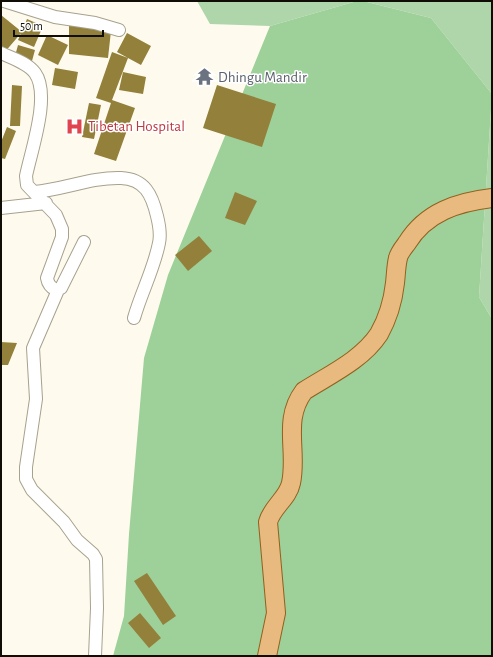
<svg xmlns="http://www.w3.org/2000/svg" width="493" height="657" viewBox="0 0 493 657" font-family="'Alegreya Sans',sans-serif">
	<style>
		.green { fill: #aed6aa }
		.forest { fill: #9ed099 }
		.building { fill: #93803a }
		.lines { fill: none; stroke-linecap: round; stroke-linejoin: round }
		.street-casing { stroke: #a7a18e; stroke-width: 14 }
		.primary-casing { stroke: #92601e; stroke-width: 20 }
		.street { stroke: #fff; stroke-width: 12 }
		.primary { stroke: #e8ba80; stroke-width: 18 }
		.labels { text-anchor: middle; stroke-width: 3; stroke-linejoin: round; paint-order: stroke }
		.worship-label { font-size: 15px; fill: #5b616d; stroke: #fff; text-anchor: start }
		.health-label { font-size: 15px; fill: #be3a42; stroke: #fff; text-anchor: start }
	</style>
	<rect width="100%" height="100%" fill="#fefbee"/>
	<path class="green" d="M197,1H357L270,26L210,24Z
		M363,1H492V319L479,297L492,94L431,18Z"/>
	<path class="forest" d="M357,1H363L431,18L492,94L479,297L492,319V656H113L124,616L129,534L144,358L168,275L270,26Z"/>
	<path class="building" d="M1,15L22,32L4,53L1,50Z
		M27,19L43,26L34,47L18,40Z
		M69,23L111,31L108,58L69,54Z
		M127,33L151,46L141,65L128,58L112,100L135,108L116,161L94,154L111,103L96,98L112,52L128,58L117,52Z
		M47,35L68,45L58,65L38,55Z
		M18,45L35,50L32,61L15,56Z
		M55,68L78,72L75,89L52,85Z
		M123,72L146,77L143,94L119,90Z
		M12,85L22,86L20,126H10Z
		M217,85L276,104L262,147L203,128Z
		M89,103L101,105L94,139L82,137Z
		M7,127L16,131L5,159L1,158V142Z
		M235,192L257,201L245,225L225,218Z
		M199,236L212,251L188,271L175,255Z
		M1,342L17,343L8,365H1Z
		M147,573L176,616L163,625L134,581Z
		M140,613L161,638L149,648L128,623Z"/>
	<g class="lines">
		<defs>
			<path id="street" d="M4,1L55,17L95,23L119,30
				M1,53C12,58 28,63 35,73C51,95 31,151 26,176L27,185L56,215L62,229V237L47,278C48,284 50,287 56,290L61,288L84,242
				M34,192C63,190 91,177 121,178C145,179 152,195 157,216C159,224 161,234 159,243C154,269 141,293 134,318
				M1,208L46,203
				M58,290L33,348L36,399L26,467V479L32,490L64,522L77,540L93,554L96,559L97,608L95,656"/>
			<path id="primary" d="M267,656L276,613L268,522C272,507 288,498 291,483C298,451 282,420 304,391C329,375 362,360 379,334C388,318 393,301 395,283C396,275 396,266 398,258C399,253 404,247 407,243C426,212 458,202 492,198"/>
		</defs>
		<use href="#street" class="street-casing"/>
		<use href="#primary" class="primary-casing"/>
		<use href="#street" class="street"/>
		<use href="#primary" class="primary"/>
	</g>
	<defs>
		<symbol id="temple-bare" viewBox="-9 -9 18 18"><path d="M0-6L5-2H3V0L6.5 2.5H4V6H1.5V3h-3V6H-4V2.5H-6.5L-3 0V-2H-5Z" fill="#6b7280" stroke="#fff" stroke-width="2.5" paint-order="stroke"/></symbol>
		<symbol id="hospital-bare" viewBox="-9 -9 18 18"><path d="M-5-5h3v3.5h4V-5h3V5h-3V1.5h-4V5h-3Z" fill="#e0444e" stroke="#fff" stroke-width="2.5" paint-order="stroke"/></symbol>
	</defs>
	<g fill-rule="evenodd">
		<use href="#temple-bare" x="192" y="64" width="25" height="25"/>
		<use href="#hospital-bare" x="62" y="114" width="25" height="25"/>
	</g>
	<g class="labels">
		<g class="worship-label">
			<text x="218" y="82">Dhingu Mandir</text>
		</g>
		<g class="health-label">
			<text x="88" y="131">Tibetan Hospital</text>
		</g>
	</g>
	<rect width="493" height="657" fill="none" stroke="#0f0d06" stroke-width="4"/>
	<path d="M14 30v6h89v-6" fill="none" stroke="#0f0d06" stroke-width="2"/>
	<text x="20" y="30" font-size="12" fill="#0f0d06" stroke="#ffffff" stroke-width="3" paint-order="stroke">50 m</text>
</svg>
